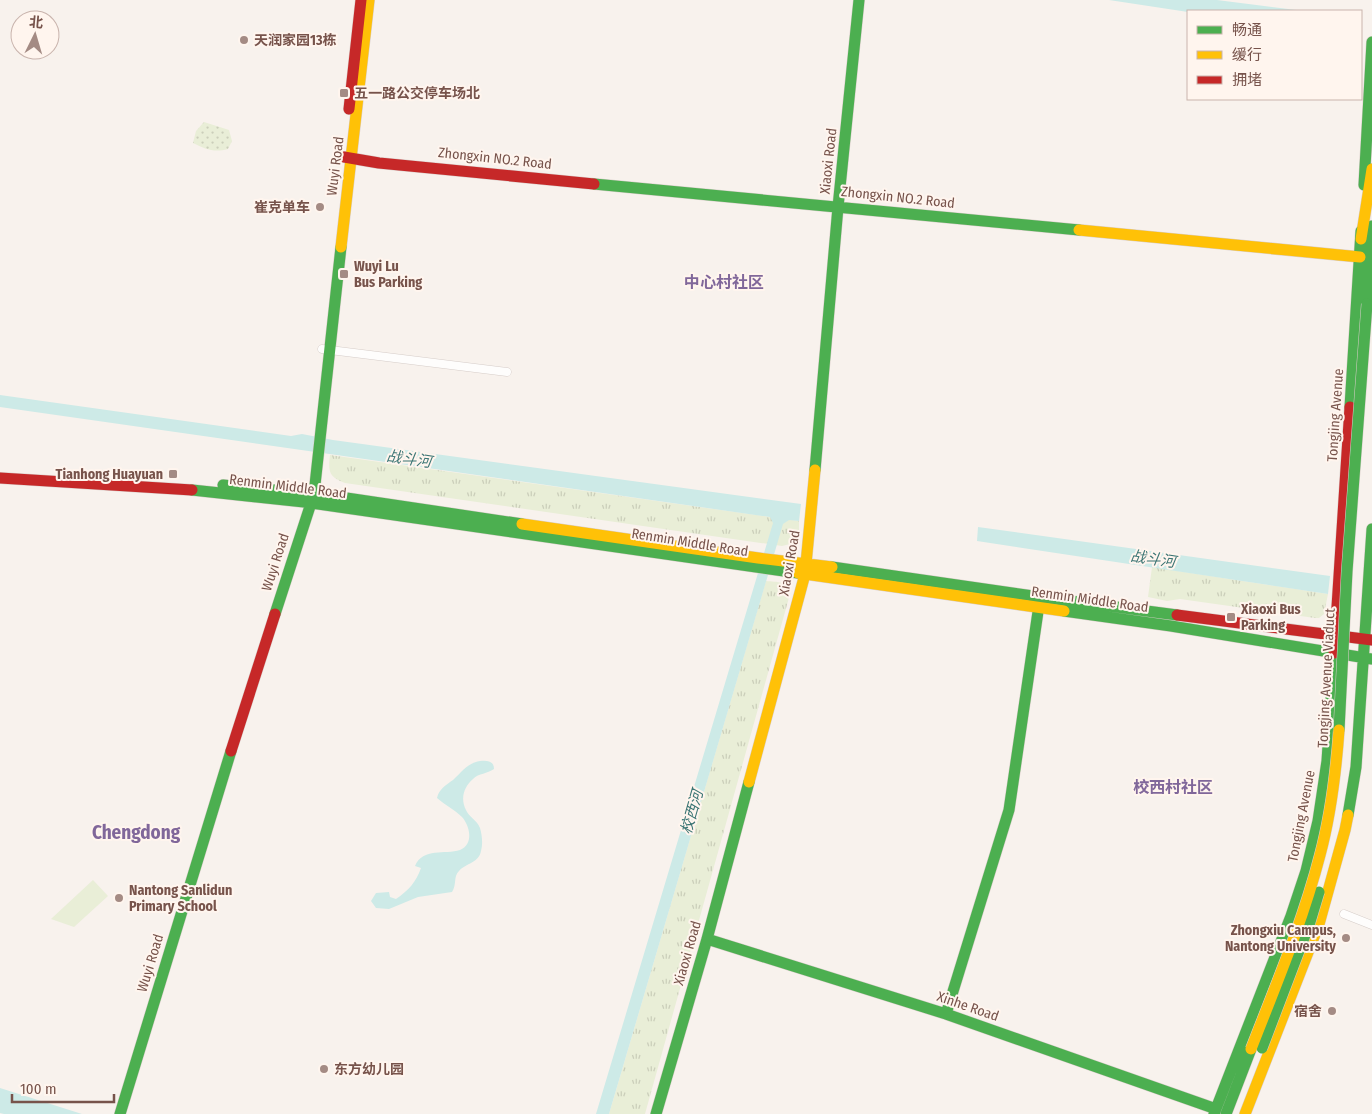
<svg xmlns="http://www.w3.org/2000/svg" width="1372" height="1114" viewBox="0 0 1372 1114" font-family="'Fira Sans Condensed','Noto Sans SC',sans-serif">
	<style>
		.grass { fill: url(#grass-tufts) }
		.park { fill: url(#park-dots) }
		.garden { fill: #e9eed7 }
		.water { fill: #cdeae7 }
		.lines { fill: none; stroke-linecap: round; stroke-linejoin: round }
		.street-casing { stroke: #d6cdc9; stroke-width: 9 }
		.fast-casing { stroke: #d9ceca; stroke-width: 12 }
		.slow-casing { stroke: #d9ceca; stroke-width: 12 }
		.jam-casing { stroke: #d9ceca; stroke-width: 12 }
		.street { stroke: #fefdfc; stroke-width: 8 }
		.fast { stroke: #4caf50; stroke-width: 11 }
		.slow { stroke: #ffc107; stroke-width: 11 }
		.jam { stroke: #c62828; stroke-width: 11 }
		.fast-bridge-casing { stroke: #d9ceca; stroke-width: 12; stroke-linecap: butt }
		.slow-bridge-casing { stroke: #d9ceca; stroke-width: 12; stroke-linecap: butt }
		.fast-bridge { stroke: #4caf50; stroke-width: 11 }
		.slow-bridge { stroke: #ffc107; stroke-width: 11 }
		.poi-dot { fill: #a48b84; stroke: #fff5ee; stroke-width: 2 }
		.labels { text-anchor: middle; stroke-width: 4; stroke-linejoin: round; paint-order: stroke }
		.poi-label { font-size: 14px; font-weight: bold; fill: #77534b; stroke: #fff5ee; text-anchor: start }
		.street-label { font-size: 14px; fill: #77534b; stroke: #fff5ee }
		.water-label { font-size: 15px; font-style: italic; fill: #3b7574; stroke: #fff5ee }
		.quarter-label { font-size: 16px; font-weight: bold; fill: #80679a; stroke: #fff5ee }
		.district-label { font-size: 19px; font-weight: bold; fill: #80679a; stroke: #fff5ee }
	</style>
	<defs>
		<pattern id="grass-tufts" width="24" height="20" patternUnits="userSpaceOnUse" patternTransform="scale(1.25)"><rect width="24" height="20" fill="#e9eed7"/><path d="M3 7l-1-3M5 7V3M7 7l1-3M15 17l-1-3M17 17v-4M19 17l1-3" fill="none" stroke="#cbceba"/></pattern>
		<pattern id="park-dots" width="8" height="8" patternUnits="userSpaceOnUse" patternTransform="scale(1.25)"><rect width="8" height="8" fill="#e9eed7"/><path d="M2 2h.1M6 6h.1" fill="none" stroke="#cbceba" stroke-width="1.8" stroke-linecap="round"/></pattern>
	</defs>
	<rect width="100%" height="100%" fill="#f8f2ed"/>
	<path class="grass" d="M330,455L799,521V534L794,543L782,546L345,483C329,477 328,472 330,455Z
		M1152,567L1328,594L1324,614L1319,618H1315L1180,599L1167,601L1148,597Z
		M766,581C777,582 789,581 790,594L645,1114H609Z"/>
	<path class="park" d="M204,122L229,130L232,141L228,149C214,153 205,149 193,143L196,131Z"/>
	<path class="garden" d="M93,880L108,896L74,927L51,919Z"/>
	<path class="water" d="M1109,0H1217L1304,11L1188,12Z
		M0,395L291,436L302,434L333,440L801,504L799,521L789,520L783,524L609,1114H596L773,523L770,517L0,407Z
		M978,527L1330,576L1328,594L977,541Z
		M480,761C487,760 494,761 494,769C487,774 479,773 473,779C464,787 460,798 466,810C469,817 477,820 480,828C482,835 483,844 481,851C479,863 466,863 459,871C453,877 457,885 452,892L418,897L389,909L376,908L371,901L376,893L389,892L390,897L396,899C409,890 416,882 421,868L415,866C423,847 445,855 460,850C474,844 470,826 462,817C455,810 445,805 437,798C439,789 446,785 453,780C462,772 467,763 480,761Z
		M0,1088L82,1114H4L0,1113Z"/>
	<g class="lines">
		<defs>
			<path id="street" d="M322,349L507,372
				M1344,914L1372,925"/>
			<path id="fast" d="M594,184L1079,230
				M1364,185L1372,42
				M1367,304L1372,226
				M1350,407L1361,231
				M815,470L838,207L859,0
				M223,485L333,496L522,524
				M192,490L304,502L798,573
				M832,567L1040,597L1177,615
				M1064,611L1171,626L1372,659
				M275,614L314,494L341,247
				M1348,815L1356,767L1372,529
				M707,939L946,1014L1216,1109
				M946,1014L1009,810L1040,598
				M120,1114L231,751
				M656,1114L707,939L749,782
				M1214,1114L1291,916L1306,871L1318,821L1327,761L1334,653
				M1226,1114L1251,1049"/>
			<path id="slow" d="M1079,230L1360,257
				M1361,239L1372,169
				M341,247L369,0
				M522,524L758,558L832,567
				M798,573L1064,611
				M749,782L805,574L815,470
				M1245,1114L1319,924L1345,830L1348,815"/>
			<path id="jam" d="M349,109L361,0
				M344,157L379,163L594,184
				M0,478L192,490
				M1177,615L1372,640
				M1334,653L1350,407
				M231,751L275,614"/>
		</defs>
		<use href="#street" class="street-casing"/>
		<use href="#fast" class="fast-casing"/>
		<use href="#slow" class="slow-casing"/>
		<use href="#jam" class="jam-casing"/>
		<use href="#street" class="street"/>
		<use href="#fast" class="fast"/>
		<use href="#slow" class="slow"/>
		<use href="#jam" class="jam"/>
		<defs>
			<path id="fast-bridge" d="M1339,730L1347,571L1367,304
				M1262,1048L1310,922L1319,892"/>
			<path id="slow-bridge" d="M1251,1049C1276,985 1303,921 1320,855C1331,814 1336,772 1339,730"/>
		</defs>
		<use href="#fast-bridge" class="fast-bridge-casing"/>
		<use href="#slow-bridge" class="slow-bridge-casing"/>
		<use href="#fast-bridge" class="fast-bridge"/>
		<use href="#slow-bridge" class="slow-bridge"/>
	</g>
	<g class="poi-dot">
		<circle cx="244" cy="40" r="5"/>
		<rect x="339" y="88" width="10" height="10" rx="2.5"/>
		<circle cx="320" cy="207" r="5"/>
		<rect x="339" y="269" width="10" height="10" rx="2.5"/>
		<rect x="168" y="469" width="10" height="10" rx="2.5"/>
		<rect x="1226" y="612" width="10" height="10" rx="2.5"/>
		<circle cx="119" cy="898" r="5"/>
		<circle cx="1346" cy="938" r="5"/>
		<circle cx="1332" cy="1011" r="5"/>
		<circle cx="324" cy="1069" r="5"/>
	</g>
	<g class="labels">
		<g class="poi-label">
			<text x="254" y="45">天润家园13栋</text>
			<text x="354" y="98">五一路公交停车场北</text>
			<text x="310" y="212" text-anchor="end">崔克单车</text>
			<text x="354" y="271">Wuyi Lu<tspan x="354" dy="16">Bus Parking</tspan></text>
			<text x="163" y="479" text-anchor="end">Tianhong Huayuan</text>
			<text x="1241" y="614">Xiaoxi Bus<tspan x="1241" dy="16">Parking</tspan></text>
			<text x="129" y="895">Nantong Sanlidun<tspan x="129" dy="16">Primary School</tspan></text>
			<text x="1336" y="935" text-anchor="end">Zhongxiu Campus,<tspan x="1336" dy="16">Nantong University</tspan></text>
			<text x="1322" y="1016" text-anchor="end">宿舍</text>
			<text x="334" y="1074">东方幼儿园</text>
		</g>
		<g class="street-label">
			<text transform="translate(495 158) rotate(6)" y="5">Zhongxin NO.2 Road</text>
			<text transform="translate(828 161) rotate(-84)" y="5">Xiaoxi Road</text>
			<text transform="translate(335 166) rotate(-83)" y="5">Wuyi Road</text>
			<text transform="translate(898 197) rotate(6)" y="5">Zhongxin NO.2 Road</text>
			<text transform="translate(1335 415) rotate(-86)" y="5">Tongjing Avenue</text>
			<text transform="translate(288 486) rotate(7)" y="5">Renmin Middle Road</text>
			<text transform="translate(690 542) rotate(9)" y="5">Renmin Middle Road</text>
			<text transform="translate(275 562) rotate(-72)" y="5">Wuyi Road</text>
			<text transform="translate(789 563) rotate(-80)" y="5">Xiaoxi Road</text>
			<text transform="translate(1090 599) rotate(8)" y="5">Renmin Middle Road</text>
			<text transform="translate(1326 678) rotate(-87)" y="5">Tongjing Avenue Viaduct</text>
			<text transform="translate(1301 816) rotate(-79)" y="5">Tongjing Avenue</text>
			<text transform="translate(687 953) rotate(-74)" y="5">Xiaoxi Road</text>
			<text transform="translate(150 963) rotate(-73)" y="5">Wuyi Road</text>
			<text transform="translate(968 1006) rotate(19)" y="5">Xinhe Road</text>
		</g>
		<g class="water-label">
			<text transform="translate(409 459) rotate(8)" y="5">战斗河</text>
			<text transform="translate(1153 559) rotate(8)" y="5">战斗河</text>
			<text transform="translate(692 812) rotate(-74)" y="5">校西河</text>
		</g>
		<g class="quarter-label">
			<text x="724" y="288">中心村社区</text>
			<text x="1173" y="793">校西村社区</text>
		</g>
		<g class="district-label">
			<text x="136" y="839">Chengdong</text>
		</g>
	</g>
	<rect x="1187" y="10" width="175" height="90" fill="#fff5ee" stroke="#c9b4ad"/>
	<rect x="1197" y="26" width="25" height="8" fill="#4caf50" stroke="#c9b4ad"/>
	<text x="1232" y="35" font-size="15" fill="#77534b">畅通</text>
	<rect x="1197" y="51" width="25" height="8" fill="#ffc107" stroke="#c9b4ad"/>
	<text x="1232" y="60" font-size="15" fill="#77534b">缓行</text>
	<rect x="1197" y="76" width="25" height="8" fill="#c62828" stroke="#c9b4ad"/>
	<text x="1232" y="85" font-size="15" fill="#77534b">拥堵</text>
	<g transform="translate(35 35) rotate(5)"><circle r="24" fill="#fff5ee" stroke="#c9b4ad"/>
	<path d="M0-4L9 19L0 12L-9 19Z" fill="#a48b84"/>
	<text y="-8" font-size="14" font-weight="bold" text-anchor="middle" fill="#77534b">北</text>
	</g>
	<path d="M12 1094v8h102v-8" fill="none" stroke="#77534b" stroke-width="2.5"/>
	<text x="20" y="1094" font-size="15" fill="#77534b" stroke="#fff5ee" stroke-width="4" paint-order="stroke">100 m</text>
</svg>
